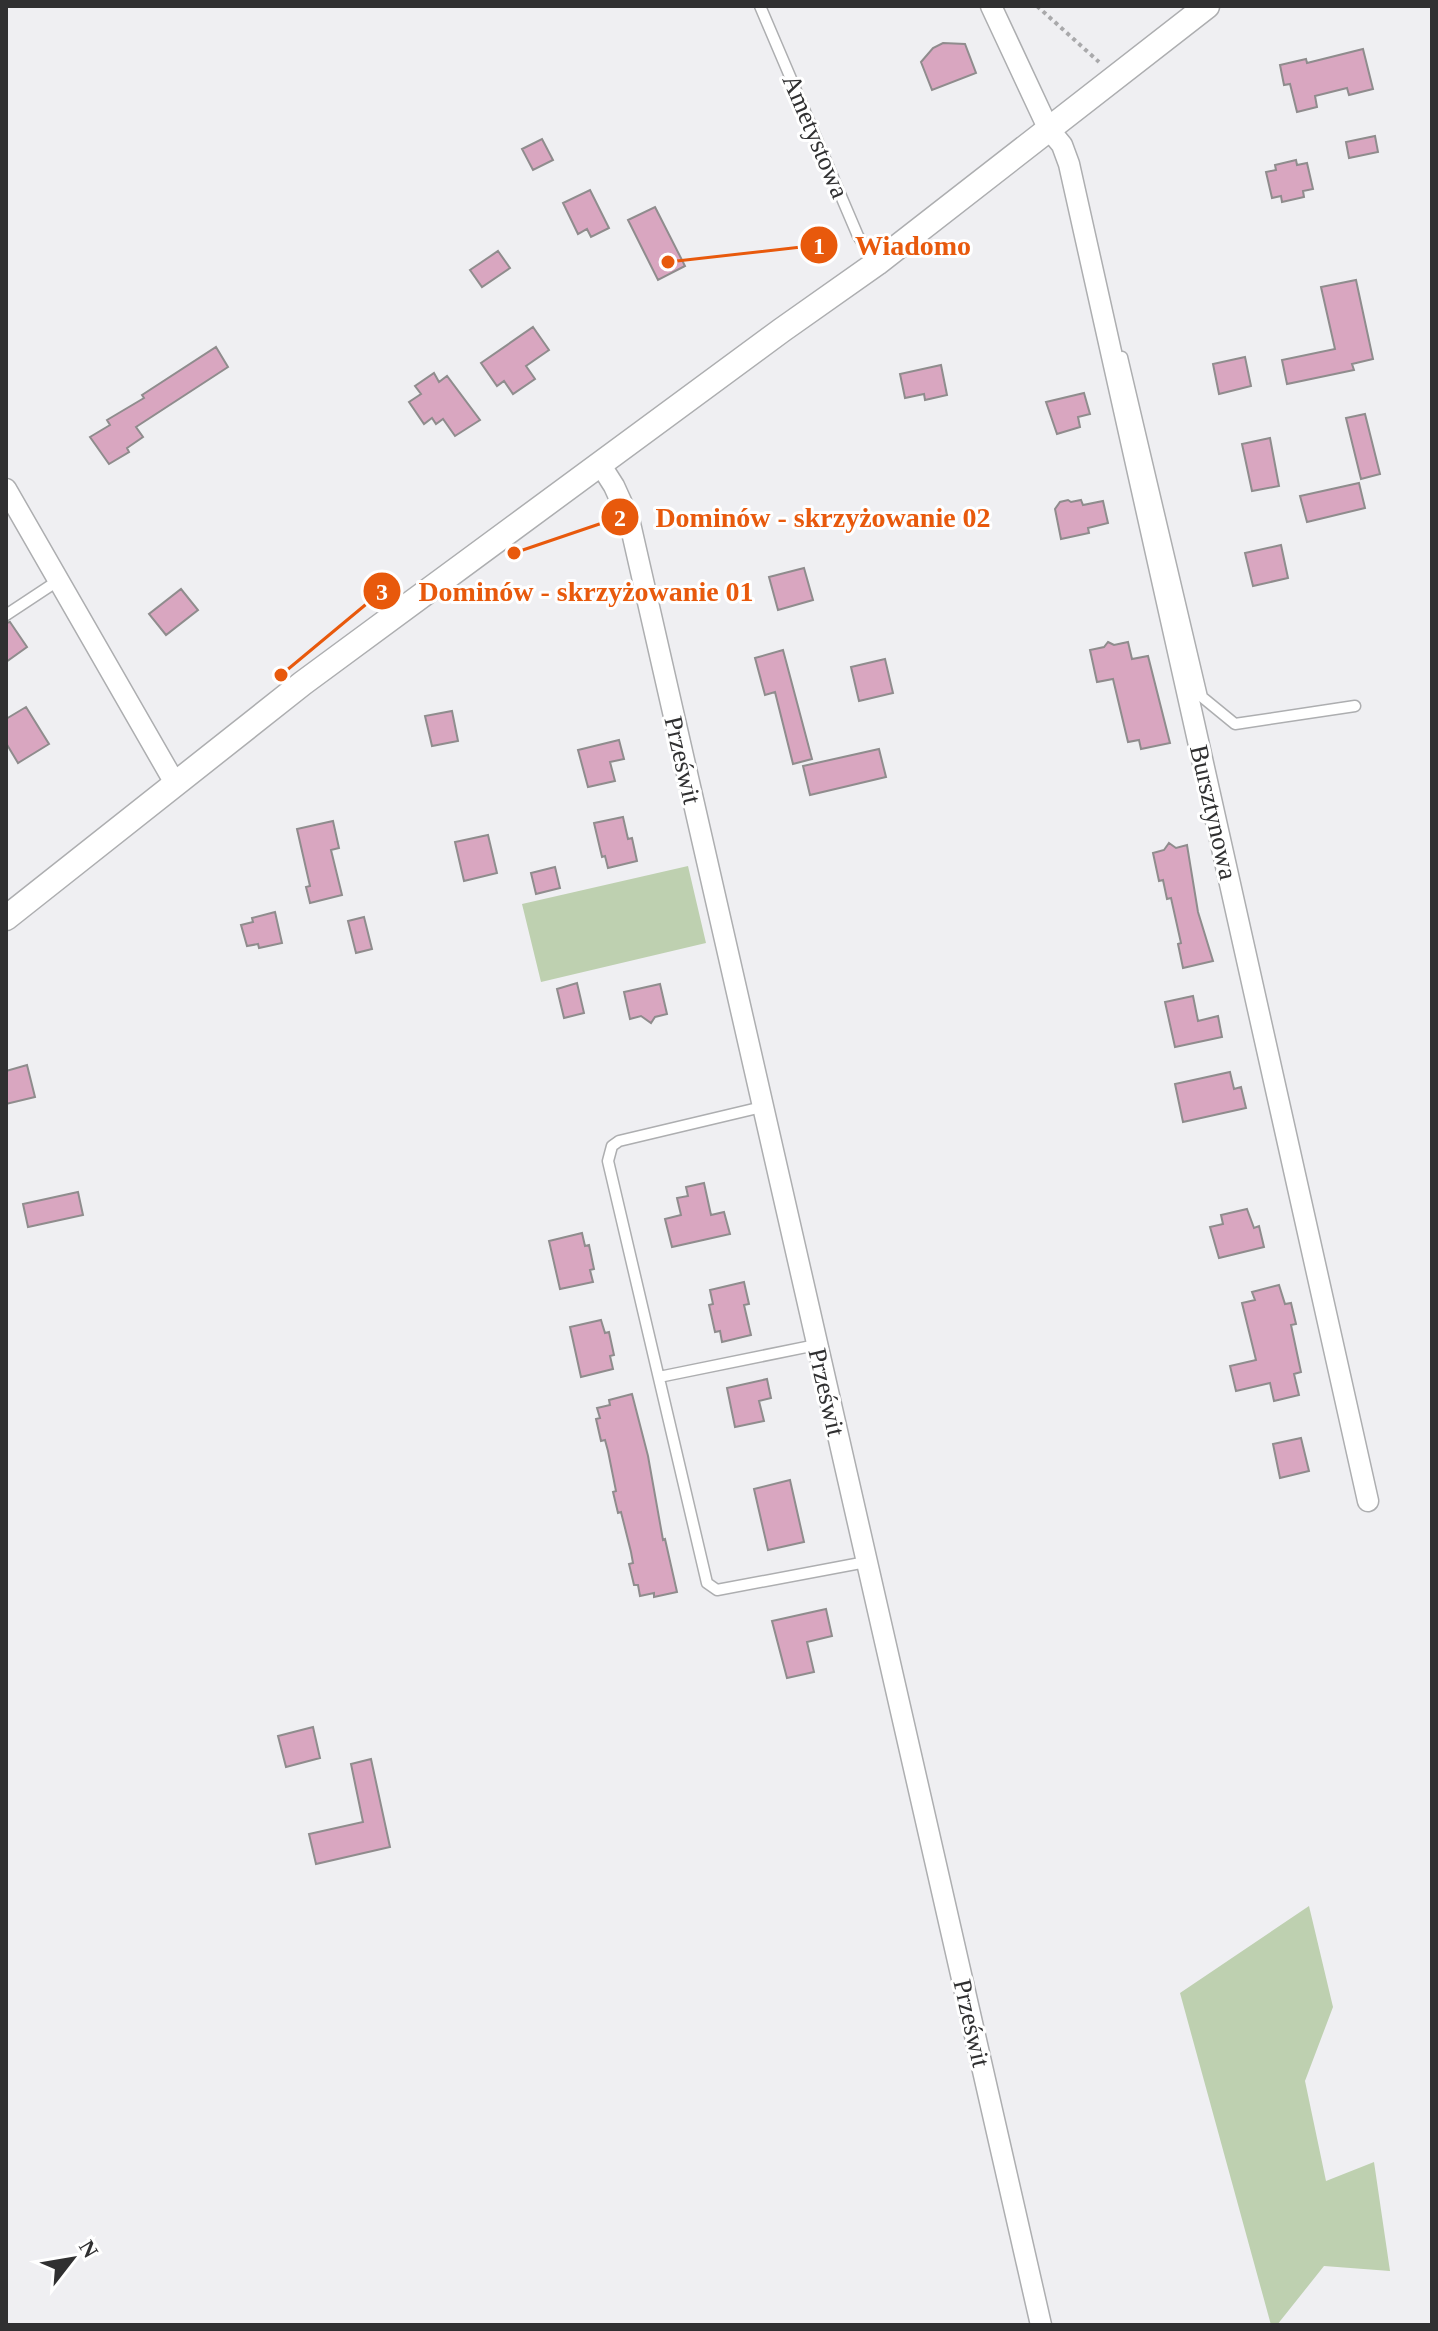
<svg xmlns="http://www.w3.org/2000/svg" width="1438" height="2331" viewBox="0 0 1438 2331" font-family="'Times New Roman',serif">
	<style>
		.green { fill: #bed0b0 }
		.building { fill: #d9a6c0; stroke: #8f8c8d; stroke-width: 2 }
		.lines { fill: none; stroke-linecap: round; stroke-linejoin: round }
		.service-casing { stroke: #adaeb0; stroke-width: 13 }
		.minor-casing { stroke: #adaeb0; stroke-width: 23 }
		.tertiary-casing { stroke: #adaeb0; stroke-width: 27 }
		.path { stroke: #a9a9ab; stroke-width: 4; stroke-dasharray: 4 4; stroke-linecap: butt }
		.service { stroke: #fff; stroke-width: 10 }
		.minor { stroke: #fff; stroke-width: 20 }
		.tertiary { stroke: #fff; stroke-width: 24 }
		.labels { text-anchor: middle; stroke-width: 6; stroke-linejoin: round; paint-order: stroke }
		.street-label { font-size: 26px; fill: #303031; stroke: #fff }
		.leader { fill: none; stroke: #e8590c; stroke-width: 3 }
		.callout-dot { fill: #e8590c; stroke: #fff; stroke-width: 3 }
		.mark-label { font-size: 24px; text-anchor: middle; font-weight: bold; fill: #fff }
		.callout-label { font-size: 28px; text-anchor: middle; font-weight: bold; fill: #e8590c; stroke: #fff; stroke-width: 6; stroke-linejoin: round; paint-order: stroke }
	</style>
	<rect width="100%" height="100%" fill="#efeff2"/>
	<path class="green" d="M688,866L706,943L541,982L522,904Z
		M1309,1906L1333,2007L1305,2081L1326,2181L1374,2162L1390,2271L1324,2266L1277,2325H1271L1180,1993Z"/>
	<path class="building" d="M943,43L965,44L976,73L932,90L921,62L933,48Z
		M1363,49L1373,89L1349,95L1347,88L1315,96L1317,107L1297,112L1290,84L1284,85L1280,65L1306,59L1307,63Z
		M1375,136L1378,152L1349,158L1346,142Z
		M542,139L553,160L533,170L522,149Z
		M1296,160L1297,165L1307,163L1313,189L1303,191L1304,197L1282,202L1281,196L1272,198L1266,172L1276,170L1275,165Z
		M590,190L609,228L591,237L587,229L578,234L563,203Z
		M655,207L685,266L658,280L628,220Z
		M498,251L510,268L482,287L470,270Z
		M1356,280L1373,359L1352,364L1354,370L1287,384L1282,360L1335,349L1321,287Z
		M533,327L549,350L526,366L535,379L513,394L504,381L497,386L481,363Z
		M216,347L228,367L136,427L143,437L127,448L129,452L109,464L90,437L110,425L107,420L144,398L142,395Z
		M1245,357L1251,386L1219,394L1213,364Z
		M941,365L947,395L925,400L924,394L905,398L900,374Z
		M434,373L439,382L447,376L480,420L455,436L443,419L436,424L432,418L424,424L409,402L421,394L415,386Z
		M1084,393L1090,414L1078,417L1080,427L1057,434L1046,402Z
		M1365,414L1380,474L1361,479L1346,418Z
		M1270,438L1279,486L1252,491L1242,444Z
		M1359,483L1365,508L1307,522L1300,496Z
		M1068,500L1071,502L1081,500L1083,505L1103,501L1108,523L1088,528L1089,533L1061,539L1055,509L1060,502Z
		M1281,545L1288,578L1253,586L1245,553Z
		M804,568L813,600L778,610L769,577Z
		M181,589L198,610L166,635L149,614Z
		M10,622L27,647L6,662V623Z
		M1108,642L1114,645L1128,642L1132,659L1148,656L1170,743L1141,749L1139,740L1128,742L1113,679L1097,682L1090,650L1104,647Z
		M783,650L812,759L793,764L775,692L765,695L755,658Z
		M885,659L893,693L859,701L851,667Z
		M26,707L49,744L18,763L6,743V719Z
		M452,711L458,741L432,746L425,716Z
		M619,740L624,759L610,762L615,781L588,787L578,750Z
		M879,749L886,777L810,795L803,766Z
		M623,817L628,839L632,838L637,861L608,868L605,856L602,857L594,823Z
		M333,821L339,848L331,850L342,895L310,903L306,887L310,886L297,829Z
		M488,835L497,873L464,881L455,842Z
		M1169,843L1176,848L1187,845L1198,912L1213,961L1183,968L1178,944L1181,943L1171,898L1167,899L1163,880L1159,881L1153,853L1164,850Z
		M555,867L560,888L536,894L531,873Z
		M275,912L282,943L259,948L258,944L247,946L241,925L253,922L252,918Z
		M364,917L372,949L356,953L348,921Z
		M577,983L584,1013L564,1018L557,989Z
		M660,984L667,1014L655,1017L651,1023L641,1016L630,1019L624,992Z
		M1193,996L1198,1021L1218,1016L1222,1037L1175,1047L1165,1002Z
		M27,1065L35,1097L6,1104V1071Z
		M1230,1072L1234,1089L1241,1087L1246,1108L1183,1122L1175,1084Z
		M704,1183L711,1215L724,1212L730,1234L672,1247L665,1219L681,1215L677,1198L688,1196L686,1187Z
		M78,1192L83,1215L28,1227L23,1204Z
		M1247,1209L1254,1228L1259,1226L1264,1247L1219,1258L1210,1227L1223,1224L1221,1215Z
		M582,1233L585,1246L589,1245L594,1269L590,1270L593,1282L560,1289L549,1241Z
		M744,1282L749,1304L744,1305L751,1335L722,1342L720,1331L715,1332L709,1305L713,1304L710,1290Z
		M1279,1285L1285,1304L1291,1303L1296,1324L1291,1325L1301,1372L1294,1374L1299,1395L1274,1401L1270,1383L1236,1391L1230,1366L1256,1360L1242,1303L1255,1300L1252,1292Z
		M601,1320L605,1333L609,1332L614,1355L610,1356L613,1369L581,1377L570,1327Z
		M767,1379L771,1398L759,1401L764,1421L735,1427L727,1388Z
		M632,1394L648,1456L663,1540L665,1539L677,1592L654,1597V1593L640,1596L638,1585H634L629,1564L633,1563L631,1552L621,1512L618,1513L613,1492L616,1491L608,1451L605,1440L601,1441L596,1419L600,1418L597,1408L610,1405L609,1400Z
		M1301,1438L1309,1471L1280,1478L1273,1444Z
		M790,1480L804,1542L768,1550L754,1489Z
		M826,1609L832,1636L807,1642L814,1672L787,1678L772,1621Z
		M313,1727L320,1758L286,1767L278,1736Z
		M371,1759L390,1847L316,1864L309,1834L363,1822L351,1764Z"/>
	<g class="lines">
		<defs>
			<path id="service" d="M760,6L858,236L877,263
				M1122,357L1202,697L1235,724L1355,706
				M6,615L59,580
				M762,1107L619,1141L612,1146L608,1161L707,1583L717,1590L866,1562
				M659,1377L816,1345"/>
			<path id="minor" d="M991,6L1048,128L1062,145L1069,164L1368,1501
				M600,464L614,486L629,519L1041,2325
				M6,489L176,785"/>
			<path id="tertiary" d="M6,918L303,683L782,330L877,263L1207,6"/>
		</defs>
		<use href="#service" class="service-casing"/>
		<use href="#minor" class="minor-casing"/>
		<use href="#tertiary" class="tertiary-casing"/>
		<path class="path" d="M1037,6L1099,62"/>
		<use href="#service" class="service"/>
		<use href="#minor" class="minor"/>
		<use href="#tertiary" class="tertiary"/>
	</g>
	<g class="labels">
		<g class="street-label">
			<text transform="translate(816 136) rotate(67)" y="9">Ametystowa</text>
			<text transform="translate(683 760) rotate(77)" y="9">Prześwit</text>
			<text transform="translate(1214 812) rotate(77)" y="9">Bursztynowa</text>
			<text transform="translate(827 1392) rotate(77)" y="9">Prześwit</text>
			<text transform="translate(972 2023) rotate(77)" y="9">Prześwit</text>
		</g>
	</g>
	<path class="leader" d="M668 262L819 245M514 553L620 517M281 675L382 591"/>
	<g class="callout-dot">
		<circle cx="668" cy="262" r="8"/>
		<circle cx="514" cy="553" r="8"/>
		<circle cx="281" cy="675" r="8"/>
		<circle cx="819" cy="245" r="20"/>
		<circle cx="620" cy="517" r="20"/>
		<circle cx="382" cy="591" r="20"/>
	</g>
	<g class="mark-label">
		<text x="819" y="254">1</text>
		<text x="620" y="526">2</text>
		<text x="382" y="600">3</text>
	</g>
	<g class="callout-label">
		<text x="913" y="255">Wiadomo</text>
		<text x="823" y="527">Dominów - skrzyżowanie 02</text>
		<text x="586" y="601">Dominów - skrzyżowanie 01</text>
	</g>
	<rect width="1438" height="2331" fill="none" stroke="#303031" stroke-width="16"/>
	<g transform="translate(72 2259) rotate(59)" stroke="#ffffff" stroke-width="6" paint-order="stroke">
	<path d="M0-6L14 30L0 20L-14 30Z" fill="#303031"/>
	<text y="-12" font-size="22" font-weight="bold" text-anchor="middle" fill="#303031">N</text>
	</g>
</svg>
